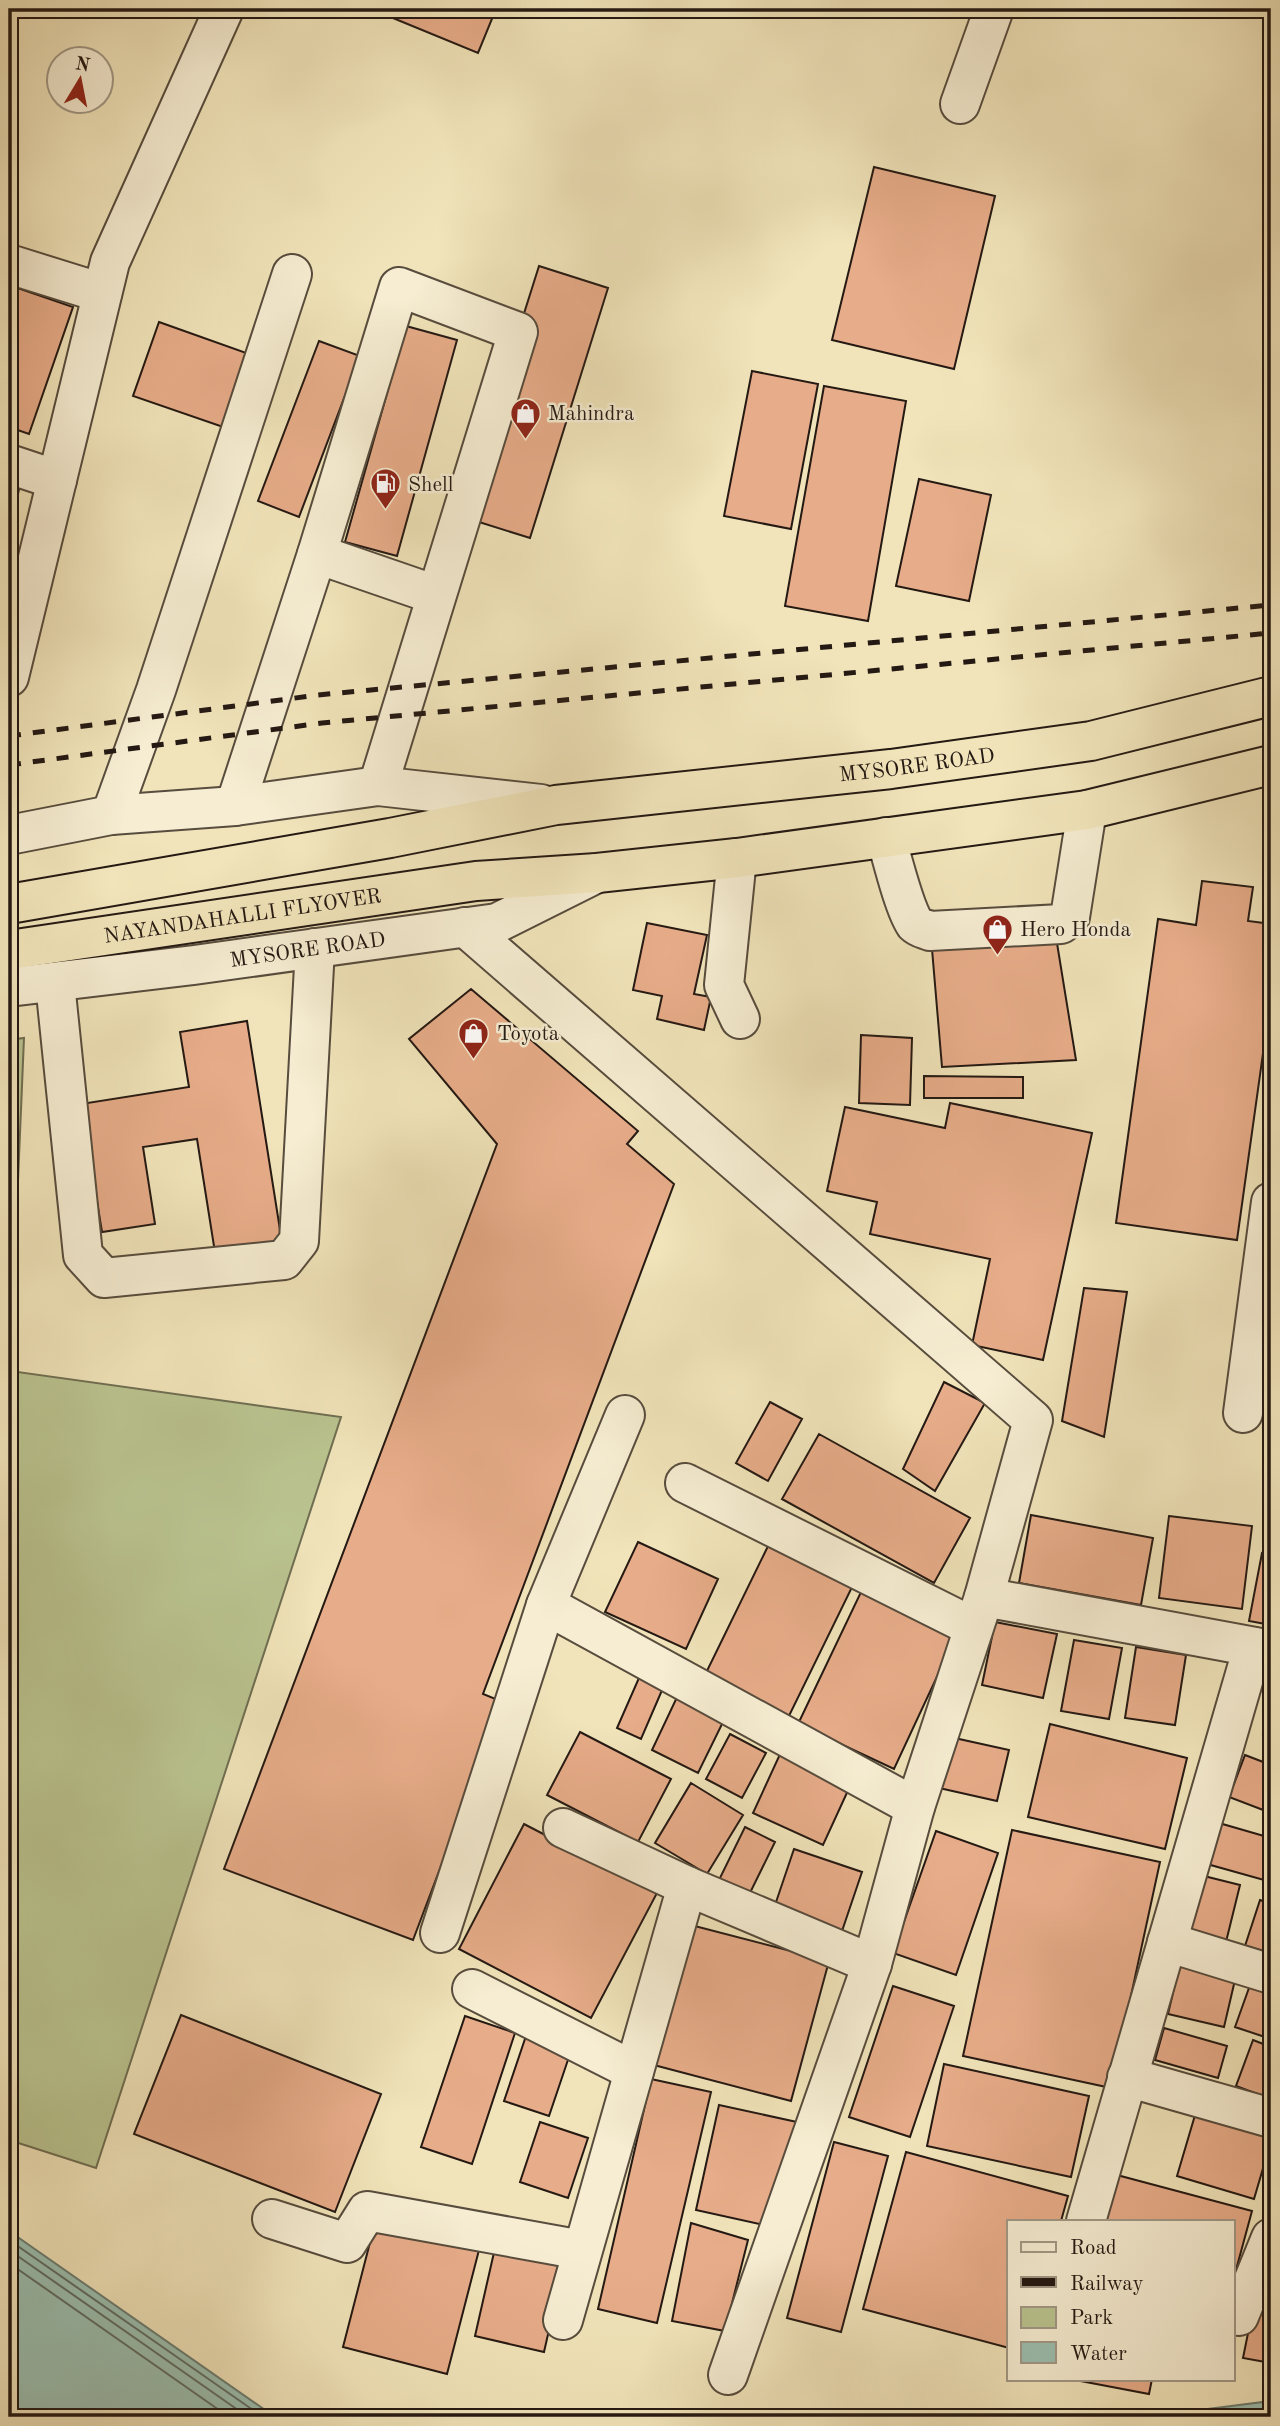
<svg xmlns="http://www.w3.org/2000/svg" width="1280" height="2426" viewBox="0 0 1280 2426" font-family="'Old Standard TT',serif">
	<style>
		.green { fill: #bac490; stroke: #6f6e52; stroke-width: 2 }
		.water { fill: #9bbfb0; stroke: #6b7d71; stroke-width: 2 }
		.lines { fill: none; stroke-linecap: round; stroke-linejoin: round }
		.shore { stroke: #606c62; stroke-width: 2 }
		.building { fill: #e7ac89; stroke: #241913; stroke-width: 2 }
		.minor-casing { stroke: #574c3d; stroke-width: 42 }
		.highway-casing { stroke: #241913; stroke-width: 42 }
		.minor { stroke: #f6edd2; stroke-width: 38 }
		.highway { stroke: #f1e4ba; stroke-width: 38 }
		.rail { stroke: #241913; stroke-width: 5; stroke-dasharray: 12 12; stroke-linecap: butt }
		.labels { text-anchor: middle; stroke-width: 5; stroke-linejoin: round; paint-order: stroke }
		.poi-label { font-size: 21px; fill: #241913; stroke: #f6edd2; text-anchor: start }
		.street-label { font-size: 21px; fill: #241913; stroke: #f6edd2 }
	</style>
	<rect width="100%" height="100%" fill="#f1e4ba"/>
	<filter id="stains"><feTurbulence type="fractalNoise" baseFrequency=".00286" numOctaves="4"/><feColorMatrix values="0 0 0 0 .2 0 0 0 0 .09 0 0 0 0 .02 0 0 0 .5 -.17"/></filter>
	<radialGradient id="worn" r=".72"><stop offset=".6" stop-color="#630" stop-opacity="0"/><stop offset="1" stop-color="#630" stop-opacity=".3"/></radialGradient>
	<path class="green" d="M24,1038L10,1371L341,1417L96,2168L9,2140V1040Z"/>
	<path class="water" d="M9,2231L275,2417H9Z
		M1271,2401V2417H1145Z"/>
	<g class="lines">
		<path class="shore" d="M9,2240L263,2417
			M9,2250L248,2417
			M9,2263L229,2417
			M1199,2417L1271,2408"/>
	</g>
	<path class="building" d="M371,9H496L478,53Z
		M874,167L995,196L954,369L832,340Z
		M539,266L608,288L530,538L460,516Z
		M9,285L73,307L29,434L9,427Z
		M159,322L252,355L226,428L133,396Z
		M406,326L457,340L397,556L345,542Z
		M319,341L360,356L299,517L258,501Z
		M752,371L818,384L791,529L724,516Z
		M824,386L906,401L868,621L785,606Z
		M919,479L991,495L969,601L896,586Z
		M9,487L19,489L9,538Z
		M1202,881L1253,887L1248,921L1271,924V996L1237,1240L1116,1223L1158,919L1196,925Z
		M647,923L707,935L694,994L711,997L704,1030L657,1019L662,996L633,990Z
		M1056,937L1076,1060L942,1067L932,949Z
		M471,989L638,1131L627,1144L674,1184L483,1694L503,1702L413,1940L224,1869L497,1144L409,1039Z
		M247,1021L284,1255L217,1265L197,1139L143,1147L155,1224L102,1232L81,1104L189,1087L180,1032Z
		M861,1035L912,1038L910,1105L859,1103Z
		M924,1076L1023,1077V1098H924Z
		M950,1103L1092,1133L1043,1360L972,1345L990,1259L870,1234L877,1202L827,1191L845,1107L945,1128Z
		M1084,1288L1127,1292L1104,1437L1062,1421Z
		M944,1382L985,1403L935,1491L903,1469Z
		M770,1402L802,1419L768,1481L736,1463Z
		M819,1434L970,1518L934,1583L782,1499Z
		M1271,1460V1526L1263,1525Z
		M1031,1515L1153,1538L1141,1605L1019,1583Z
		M1169,1516L1252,1526L1242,1609L1159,1598Z
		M771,1540L855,1581L787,1720L703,1679Z
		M638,1542L718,1579L686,1649L605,1612Z
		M1262,1553L1271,1555V1625L1249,1621Z
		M861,1592L956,1636L894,1769L798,1724Z
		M995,1622L1057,1634L1043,1698L982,1685Z
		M1074,1640L1122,1648L1109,1719L1061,1711Z
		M1136,1647L1186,1655L1175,1725L1125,1718Z
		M642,1671L666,1681L641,1739L617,1728Z
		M678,1695L725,1718L698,1773L652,1750Z
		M1271,1703V1736L1263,1734Z
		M1050,1724L1187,1758L1165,1849L1028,1817Z
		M580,1732L671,1779L638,1842L547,1795Z
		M730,1734L766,1753L742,1798L706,1779Z
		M950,1737L1009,1750L997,1801L939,1788Z
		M781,1752L851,1784L823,1845L753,1813Z
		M1245,1755L1271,1765V1813L1229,1797Z
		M691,1783L743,1815L707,1874L655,1843Z
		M1219,1823L1271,1838V1882L1207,1864Z
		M524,1824L657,1893L591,2018L459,1949Z
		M745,1827L775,1842L747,1899L717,1884Z
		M1012,1830L1160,1862L1111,2088L963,2056Z
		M936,1831L998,1853L956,1975L893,1953Z
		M794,1849L862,1872L842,1931L774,1908Z
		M1200,1875L1240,1885L1225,1946L1184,1936Z
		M1260,1900L1271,1904V1958L1244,1949Z
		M687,1924L829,1961L791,2101L650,2064Z
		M1182,1954L1238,1967L1224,2027L1168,2014Z
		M1254,1974L1271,1980V2039L1235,2027Z
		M893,1986L954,2006L910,2137L849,2117Z
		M181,2015L381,2094L335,2212L134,2134Z
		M465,2016L515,2033L472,2164L421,2147Z
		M1164,2028L1227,2046L1218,2078L1155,2060Z
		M527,2033L572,2048L549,2116L504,2101Z
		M1253,2040L1271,2047V2099L1236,2086Z
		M944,2064L1089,2096L1071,2177L927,2146Z
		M651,2079L711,2092L657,2323L598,2309Z
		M719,2105L797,2122L773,2227L696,2210Z
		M1198,2105L1271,2126V2141L1254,2199L1177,2176Z
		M540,2122L588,2138L568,2198L520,2182Z
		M834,2142L888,2156L841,2332L787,2318Z
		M906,2152L1068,2196L1061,2221H1009V2348L863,2309Z
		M1117,2175L1252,2211L1233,2281V2221H1104Z
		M375,2223L479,2250L447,2374L343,2347Z
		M691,2223L748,2240L725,2331L672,2321Z
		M495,2248L564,2264L544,2352L475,2336Z
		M1259,2279L1271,2281V2363L1243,2358Z
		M1070,2379H1152L1149,2394Z"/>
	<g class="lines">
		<defs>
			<g id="minor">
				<path d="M960,104L994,9"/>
				<path d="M9,264L102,293"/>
				<path d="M9,464L57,480"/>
				<path d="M317,554L436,595"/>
				<path d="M9,677L110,262L224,9"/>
				<path d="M235,806L317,554L399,287L518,332L378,786"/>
				<path d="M111,815L156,690L292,274"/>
				<path d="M9,835L111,815L235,806L378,786L541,804"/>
				<path d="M886,837C892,858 904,908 915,924C919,928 925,929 930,931L1061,924L1070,917L1087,810"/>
				<path d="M737,858L724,985L740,1019"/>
				<path d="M465,927L1033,1420L984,1597"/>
				<path d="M55,983L83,1255L104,1278L284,1260L299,1241L315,948"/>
				<path id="s1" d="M9,987L194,965L497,923L597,873"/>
				<path d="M1243,1413L1271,1202"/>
				<path d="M625,1415L546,1605L915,1807"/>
				<path d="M685,1483L973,1627"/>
				<path d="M687,1886L872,1964"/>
				<path d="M440,1933L546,1605"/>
				<path d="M1167,1942L1271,1974"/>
				<path d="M472,1989L634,2071"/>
				<path d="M1127,2077L1271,2118"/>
				<path d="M272,2219L347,2243L367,2211L582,2250"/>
				<path d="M1086,2221L1253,1647"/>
				<path d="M1233,2314L1239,2316L1271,2238"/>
				<path d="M563,2320L687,1886L563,1828"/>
				<path d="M728,2375L872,1964L915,1807L984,1597L1271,1650"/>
			</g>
			<g id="highway">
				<path id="s2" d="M9,904L390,838L556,805L891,769L1091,741L1271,696"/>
				<path id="s3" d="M9,950L476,881L597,873L737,858L1087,810L1271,765"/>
			</g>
		</defs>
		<use href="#minor" class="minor-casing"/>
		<use href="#highway" class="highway-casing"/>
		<use href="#minor" class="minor"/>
		<use href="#highway" class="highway"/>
		<path class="rail" d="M9,736L318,695L1271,605
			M9,765L322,723L1271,633"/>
	</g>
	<defs>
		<symbol id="shop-pin" viewBox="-11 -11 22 30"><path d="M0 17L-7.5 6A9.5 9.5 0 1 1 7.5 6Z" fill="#8f2418" stroke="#f6edd2"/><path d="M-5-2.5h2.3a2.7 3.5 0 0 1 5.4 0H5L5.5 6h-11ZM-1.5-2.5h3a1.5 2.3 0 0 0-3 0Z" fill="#fff"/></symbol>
		<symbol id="fuel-pin" viewBox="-11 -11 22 30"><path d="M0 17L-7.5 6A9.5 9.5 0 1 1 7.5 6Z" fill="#8f2418" stroke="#f6edd2"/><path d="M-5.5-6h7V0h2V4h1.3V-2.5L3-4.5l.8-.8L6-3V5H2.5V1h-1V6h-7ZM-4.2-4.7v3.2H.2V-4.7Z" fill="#fff"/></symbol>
	</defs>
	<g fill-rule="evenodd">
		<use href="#shop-pin" x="508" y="396" width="35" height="47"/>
		<use href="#fuel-pin" x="368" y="466" width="35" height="47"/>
		<use href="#shop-pin" x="980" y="912" width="35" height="47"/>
		<use href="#shop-pin" x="456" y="1016" width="35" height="47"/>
	</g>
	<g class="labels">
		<g class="poi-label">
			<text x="548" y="420">Mahindra</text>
			<text x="408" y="491">Shell</text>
			<text x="1020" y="936">Hero Honda</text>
			<text x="497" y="1040">Toyota</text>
		</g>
		<g class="street-label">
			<text dy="7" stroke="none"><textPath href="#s2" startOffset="919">MYSORE ROAD</textPath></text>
			<text dy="7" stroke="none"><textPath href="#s3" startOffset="236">NAYANDAHALLI FLYOVER</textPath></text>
			<text dy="7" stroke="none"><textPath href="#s1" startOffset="301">MYSORE ROAD</textPath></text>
		</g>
	</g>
	<rect width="1280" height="2426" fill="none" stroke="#f1e4ba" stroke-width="35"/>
	<rect x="10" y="10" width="1259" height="2405" fill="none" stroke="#241913" stroke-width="3.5"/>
	<rect x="18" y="18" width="1245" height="2391" fill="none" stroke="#241913" stroke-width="2"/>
	<rect x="1007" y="2220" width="228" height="161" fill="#f6edd2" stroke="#a29886" stroke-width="2"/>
	<rect x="1021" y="2242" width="35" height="10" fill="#f6edd2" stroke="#a29886" stroke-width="2"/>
	<text x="1070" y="2254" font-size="21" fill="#241913">Road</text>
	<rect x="1021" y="2277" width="35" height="10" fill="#241913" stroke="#a29886" stroke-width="2"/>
	<text x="1070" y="2290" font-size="21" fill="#241913">Railway</text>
	<rect x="1021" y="2307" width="35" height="21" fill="#bac490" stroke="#a29886" stroke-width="2"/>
	<text x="1070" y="2324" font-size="21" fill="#241913">Park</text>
	<rect x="1021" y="2342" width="35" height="21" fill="#9bbfb0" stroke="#a29886" stroke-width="2"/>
	<text x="1070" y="2360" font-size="21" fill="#241913">Water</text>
	<g transform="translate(80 80) rotate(10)"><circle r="33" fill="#f6edd2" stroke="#a29886" stroke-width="2"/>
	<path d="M0-5L12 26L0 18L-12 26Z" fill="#8f2418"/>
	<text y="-10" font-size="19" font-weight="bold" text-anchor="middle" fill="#241913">N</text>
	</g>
	<rect width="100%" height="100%" filter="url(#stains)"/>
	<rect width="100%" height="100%" fill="url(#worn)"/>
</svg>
